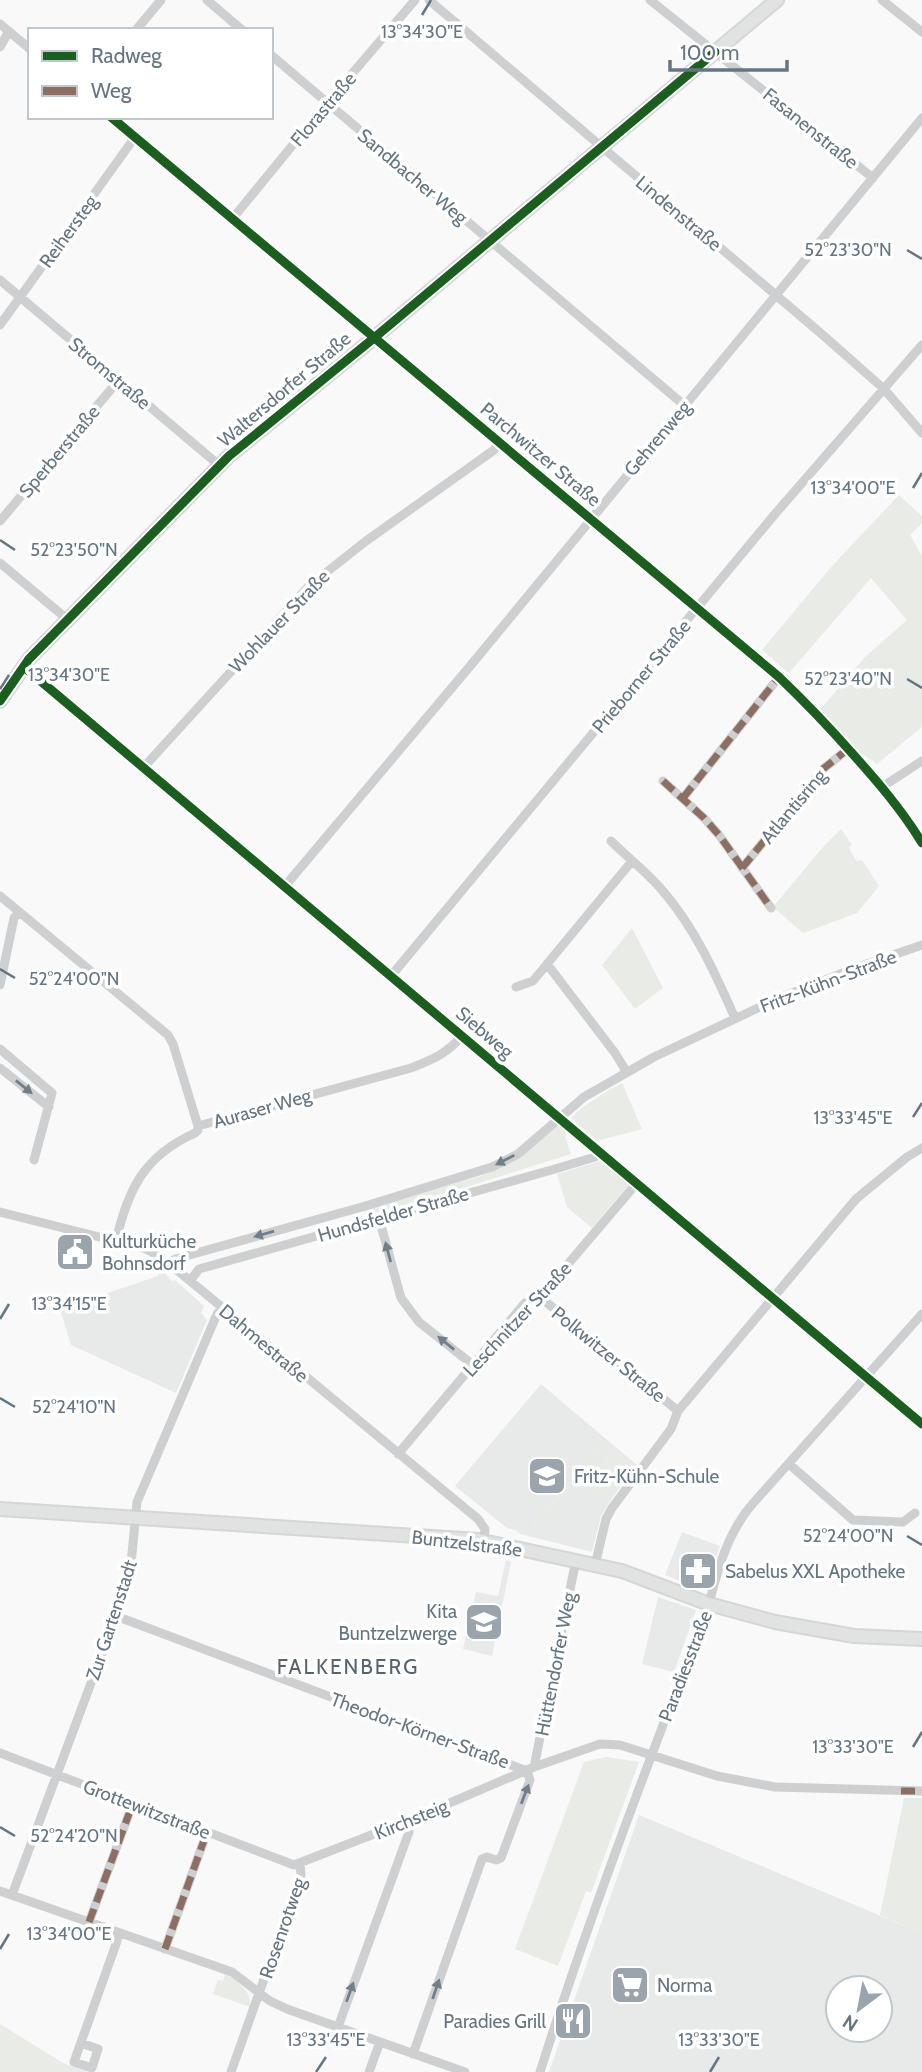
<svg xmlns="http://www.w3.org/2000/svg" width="922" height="2072" viewBox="0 0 922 2072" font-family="Cabin,sans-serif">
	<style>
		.built { fill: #e8e9e9; fill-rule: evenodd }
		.green { fill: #e8ebe6 }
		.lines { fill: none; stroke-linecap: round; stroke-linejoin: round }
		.secondary-casing { stroke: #d5d6d7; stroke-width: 16 }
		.street { stroke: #cecfd0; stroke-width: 9 }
		.secondary { stroke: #e1e2e2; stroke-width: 12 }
		.quiet { stroke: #8d6e63; stroke-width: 7; stroke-dasharray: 14 7; stroke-linecap: butt }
		.cycleway-casing { stroke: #fff; stroke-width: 13 }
		.cycleway { stroke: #1b5e20; stroke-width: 9 }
		.oneway { fill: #707f8b }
		.ticks { fill: none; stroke: #657683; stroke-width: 2.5 }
		.labels { text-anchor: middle; stroke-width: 7; stroke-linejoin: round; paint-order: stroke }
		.street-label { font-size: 19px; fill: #657683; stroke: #fff }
		.poi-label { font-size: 19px; fill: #657683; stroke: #fff; text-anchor: start }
		.neighbourhood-label { font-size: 21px; letter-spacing: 2px; fill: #57646e; stroke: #fff }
		.ticks-label { font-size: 18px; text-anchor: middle; fill: #657683; stroke: #fff; stroke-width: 7; stroke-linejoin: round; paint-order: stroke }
	</style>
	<rect width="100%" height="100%" fill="#f9f9f9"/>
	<path class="built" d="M161,1269L168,1277L172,1281L175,1280L204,1306L201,1313L207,1320L176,1393L71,1345L60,1309L158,1276Z
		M541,1384L637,1465L612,1498L601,1516L592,1552L520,1534L516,1530L507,1528L455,1486Z
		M682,1532L720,1546L704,1590L665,1575Z
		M506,1560L511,1562L492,1656L463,1649L476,1592L498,1596Z
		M658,1597L696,1610L674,1672L642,1664Z
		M639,1815L922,1933V2072H549ZM838,1988H880V2030H838Z"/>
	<path class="green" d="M899,495L922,516V523L910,535L922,556V727L877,764L848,744L819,711L865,657L907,620L871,578L789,673L762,650L832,566Z
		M841,829L852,845L849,848L856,861L862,860L879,886L857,913L803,933L773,907L823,847Z
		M632,928L663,988L635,1009L602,965Z
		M622,1083L642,1129L597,1141L571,1118C586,1103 604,1093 622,1083Z
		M559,1125L567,1134L565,1136L571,1154L367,1218L364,1208L481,1176L517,1157Z
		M601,1161L629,1184L592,1228L567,1207L557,1174Z
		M604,1440L607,1443L535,1529L531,1526Z
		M614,1448L633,1464L602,1500L583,1484Z
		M606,1757L639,1762L591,1893L586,1891L558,1966L515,1949L584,1762Z
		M904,1798H922V1933L880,1915Z
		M225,1974C237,1980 253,1992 250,2007L213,1994L218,1980L223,1981Z
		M0,2024L63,2063L88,2072H0Z"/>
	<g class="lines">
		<defs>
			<path id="secondary" d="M0,701L29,659L229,456L374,338L777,0
				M0,1509L478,1540L622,1571L709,1604L775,1622L854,1636L922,1639"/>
		</defs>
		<use href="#secondary" class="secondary-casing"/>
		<path class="street" d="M207,0L242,30
			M429,0L824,336L884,389L922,433
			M650,0L873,178
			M882,0L922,32
			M0,24L30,49
			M136,30L161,0
			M0,47L9,31
			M271,55L684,405
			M111,117L779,677C804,701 828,726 851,752C877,781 902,810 922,843
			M233,218L327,103L415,0
			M0,280L220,466
			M0,325L135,137
			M0,521L118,381
			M0,563L67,619
			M24,667L922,1424
			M143,768L309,586L366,541L494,450L499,442
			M663,781L704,818L719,835L771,908
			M882,787L922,761
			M683,798L779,677
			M611,841C628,858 647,872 662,890C695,928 715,973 735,1018
			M742,868L823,769L848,749
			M285,886L471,665L922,118
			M0,896L168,1035L173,1044L198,1126
			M547,964L615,1053L626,1071
			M391,976L775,514L922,345
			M0,985L14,918L19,912
			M516,987L533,981L632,861
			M0,1049L52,1093L34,1160
			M0,1068L49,1107
			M0,1212L143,1248L152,1252L177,1270L478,1519L485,1529L484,1541
			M379,1218L401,1298L419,1322L473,1365
			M116,1241C128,1189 144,1156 195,1133L198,1130V1126L411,1068C431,1060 449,1053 462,1035
			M170,1265L175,1259L362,1207L492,1167L518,1154L584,1097L654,1057L777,999L858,967L922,945
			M190,1281L199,1269L555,1169L595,1157L599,1153
			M540,1297L678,1411
			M398,1454L525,1303L540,1297L636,1184
			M789,1464L853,1520L903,1522L915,1513
			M595,1565L606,1519L612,1508L671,1429L678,1411L856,1199L907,1157L922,1148
			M116,1616L527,1771
			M0,1753L294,1865L405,1822L534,1767L600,1744L620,1745L717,1776L775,1787L922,1791
			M534,1767L576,1560
			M0,1891L232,1972L270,2001L287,2009L465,2072
			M12,1895L116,1616L130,1574L137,1502L217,1314L222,1308
			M89,1922L133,1803
			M165,1949L207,1832
			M338,2027L409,1832L405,1822
			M81,2043L98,2049L92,2068L74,2062L116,1944L119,1933
			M413,2054L482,1859L487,1857L496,1860L501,1858L530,1780L527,1771
			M231,2072L301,1875L300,1863
			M369,2072L380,2042
			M540,2072C590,1914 650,1759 709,1604C716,1576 724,1546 740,1521C746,1510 755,1501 764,1491L922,1314"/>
		<use href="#secondary" class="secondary"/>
		<path class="quiet" d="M663,781L704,818L719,835L771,908
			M683,798L779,677
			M742,868L823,769L848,749
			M901,1791H922
			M89,1922L133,1803
			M165,1949L207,1832"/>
		<defs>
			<path id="cycleway" d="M111,117L779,677C804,701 828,726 851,752C877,781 902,810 922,843
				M24,667L922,1424
				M0,701L29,659L229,456L374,338L715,52"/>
		</defs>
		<use href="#cycleway" class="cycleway-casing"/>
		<use href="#cycleway" class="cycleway"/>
	</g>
	<defs><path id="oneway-solid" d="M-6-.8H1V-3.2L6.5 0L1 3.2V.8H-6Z" transform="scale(1.75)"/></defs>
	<g class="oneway">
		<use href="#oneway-solid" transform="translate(24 1087) rotate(39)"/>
		<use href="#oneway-solid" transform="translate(505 1160) rotate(153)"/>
		<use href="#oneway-solid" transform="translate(264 1234) rotate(164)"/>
		<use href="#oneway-solid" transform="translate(388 1252) rotate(-105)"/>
		<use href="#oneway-solid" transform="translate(446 1343) rotate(-141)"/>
		<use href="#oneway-solid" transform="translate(525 1794) rotate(-69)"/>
		<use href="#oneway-solid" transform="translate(436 1989) rotate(-71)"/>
		<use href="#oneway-solid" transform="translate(350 1992) rotate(-70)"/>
	</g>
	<path class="ticks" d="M422,15L431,0M907,250L922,259M913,488L922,473M0,540L15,550M907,679L922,688M0,689L9,675M0,969L15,978M913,1117L922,1103M0,1319L9,1304M0,1398L15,1407M907,1536L922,1545M913,1747L922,1732M0,1827L15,1836M0,1949L9,1934M316,2072L326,2057M710,2072L719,2057"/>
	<defs>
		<symbol id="civic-square" viewBox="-11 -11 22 22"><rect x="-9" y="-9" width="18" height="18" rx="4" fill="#99a4ac" stroke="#fff"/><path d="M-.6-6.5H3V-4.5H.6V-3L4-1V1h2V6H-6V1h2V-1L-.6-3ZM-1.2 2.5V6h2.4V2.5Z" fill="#fff"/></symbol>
		<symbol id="school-square" viewBox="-11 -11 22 22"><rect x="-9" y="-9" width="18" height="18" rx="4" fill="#99a4ac" stroke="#fff"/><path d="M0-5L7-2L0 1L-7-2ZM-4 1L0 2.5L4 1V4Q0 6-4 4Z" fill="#fff"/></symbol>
		<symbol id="pharmacy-square" viewBox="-11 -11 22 22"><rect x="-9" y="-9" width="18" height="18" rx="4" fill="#99a4ac" stroke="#fff"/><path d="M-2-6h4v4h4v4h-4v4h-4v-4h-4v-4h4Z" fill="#fff"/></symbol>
		<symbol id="supermarket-square" viewBox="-11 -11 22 22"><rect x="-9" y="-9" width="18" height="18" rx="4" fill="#99a4ac" stroke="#fff"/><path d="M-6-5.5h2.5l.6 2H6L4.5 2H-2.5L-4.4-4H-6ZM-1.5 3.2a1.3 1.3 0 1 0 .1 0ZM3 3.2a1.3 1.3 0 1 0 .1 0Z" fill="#fff"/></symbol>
		<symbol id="restaurant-square" viewBox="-11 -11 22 22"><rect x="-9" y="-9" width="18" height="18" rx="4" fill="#99a4ac" stroke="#fff"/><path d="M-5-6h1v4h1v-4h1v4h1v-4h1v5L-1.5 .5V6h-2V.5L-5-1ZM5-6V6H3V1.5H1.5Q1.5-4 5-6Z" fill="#fff"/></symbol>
	</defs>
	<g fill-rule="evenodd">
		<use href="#civic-square" x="53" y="1230" width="44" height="44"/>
		<use href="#school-square" x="525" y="1454" width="44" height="44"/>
		<use href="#pharmacy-square" x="676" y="1549" width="44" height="44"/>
		<use href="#school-square" x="462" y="1600" width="44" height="44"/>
		<use href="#supermarket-square" x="608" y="1963" width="44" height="44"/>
		<use href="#restaurant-square" x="551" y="1999" width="44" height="44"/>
	</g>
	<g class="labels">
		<g class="street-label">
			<text transform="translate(323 109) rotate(-50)" y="7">Florastraße</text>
			<text transform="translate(811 128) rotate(39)" y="7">Fasanenstraße</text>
			<text transform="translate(413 176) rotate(40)" y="7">Sandbacher Weg</text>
			<text transform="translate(679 213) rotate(40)" y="7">Lindenstraße</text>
			<text transform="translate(68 231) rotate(-54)" y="7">Reihersteg</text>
			<text transform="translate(110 373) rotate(40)" y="7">Stromstraße</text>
			<text transform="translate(284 389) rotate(-40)" y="7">Waltersdorfer Straße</text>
			<text transform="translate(657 438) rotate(-50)" y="7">Gehrenweg</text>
			<text transform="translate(59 451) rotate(-50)" y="7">Sperberstraße</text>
			<text transform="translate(541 454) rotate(40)" y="7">Parchwitzer Straße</text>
			<text transform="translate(279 621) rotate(-46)" y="7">Wohlauer Straße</text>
			<text transform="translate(641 676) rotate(-50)" y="7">Prieborner Straße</text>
			<text transform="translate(793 806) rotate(-50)" y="7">Atlantisring</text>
			<text transform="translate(828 981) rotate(-21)" y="7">Fritz-Kühn-Straße</text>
			<text transform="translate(485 1032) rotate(40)" y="7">Siebweg</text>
			<text transform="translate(262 1108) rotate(-16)" y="7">Auraser Weg</text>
			<text transform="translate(393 1214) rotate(-16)" y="7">Hundsfelder Straße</text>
			<text transform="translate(517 1319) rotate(-47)" y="7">Leschnitzer Straße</text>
			<text transform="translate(264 1343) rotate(40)" y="7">Dahmestraße</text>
			<text transform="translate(609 1354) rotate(39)" y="7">Polkwitzer Straße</text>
			<text transform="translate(467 1543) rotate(7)" y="7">Buntzelstraße</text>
			<text transform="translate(111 1620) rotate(-72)" y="7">Zur Gartenstadt</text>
			<text transform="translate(555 1664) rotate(-79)" y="7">Hüttendorfer Weg</text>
			<text transform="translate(685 1666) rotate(-69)" y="7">Paradiesstraße</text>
			<text transform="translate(420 1730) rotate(20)" y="7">Theodor-Körner-Straße</text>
			<text transform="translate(147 1809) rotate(21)" y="7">Grottewitzstraße</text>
			<text transform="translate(411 1819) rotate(-22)" y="7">Kirchsteig</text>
			<text transform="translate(282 1928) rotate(-71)" y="7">Rosenrotweg</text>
		</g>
		<g class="poi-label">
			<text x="102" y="1248">Kulturküche<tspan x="102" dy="22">Bohnsdorf</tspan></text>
			<text x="574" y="1483">Fritz-Kühn-Schule</text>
			<text x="725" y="1578">Sabelus XXL Apotheke</text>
			<text x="457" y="1618" text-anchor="end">Kita<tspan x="457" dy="22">Buntzelzwerge</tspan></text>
			<text x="657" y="1992">Norma</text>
			<text x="546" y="2028" text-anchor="end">Paradies Grill</text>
		</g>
		<g class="neighbourhood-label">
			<text x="348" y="1674">FALKENBERG</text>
		</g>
	</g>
	<g class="ticks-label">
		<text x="422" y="38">13°34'30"E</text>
		<text x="848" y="256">52°23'30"N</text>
		<text x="853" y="494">13°34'00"E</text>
		<text x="74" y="556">52°23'50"N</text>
		<text x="69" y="681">13°34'30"E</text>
		<text x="848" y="685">52°23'40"N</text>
		<text x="74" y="985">52°24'00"N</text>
		<text x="853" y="1124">13°33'45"E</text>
		<text x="69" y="1310">13°34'15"E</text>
		<text x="74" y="1413">52°24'10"N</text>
		<text x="848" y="1542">52°24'00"N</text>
		<text x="853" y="1753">13°33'30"E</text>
		<text x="74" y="1842">52°24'20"N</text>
		<text x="69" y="1940">13°34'00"E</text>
		<text x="326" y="2046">13°33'45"E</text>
		<text x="719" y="2046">13°33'30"E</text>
	</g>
	<rect x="28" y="28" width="245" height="91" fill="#ffffff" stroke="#c1c8cd" stroke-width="2"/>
	<rect x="42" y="51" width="35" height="10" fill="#1b5e20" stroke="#c1c8cd" stroke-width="2"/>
	<text x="91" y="63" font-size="21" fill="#657683">Radweg</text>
	<rect x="42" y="86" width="35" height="10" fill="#8d6e63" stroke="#c1c8cd" stroke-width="2"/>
	<text x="91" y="98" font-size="21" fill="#657683">Weg</text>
	<g transform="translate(859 2009) rotate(212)"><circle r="33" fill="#ffffff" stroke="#c1c8cd" stroke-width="2"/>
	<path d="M0-5L12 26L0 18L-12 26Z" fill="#99a4ac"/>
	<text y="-10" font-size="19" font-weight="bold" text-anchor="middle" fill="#657683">N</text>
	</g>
	<path d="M670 60v10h117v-10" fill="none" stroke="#657683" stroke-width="3.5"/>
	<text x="680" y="60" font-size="21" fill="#657683" stroke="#ffffff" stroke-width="5" paint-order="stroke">100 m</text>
</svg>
